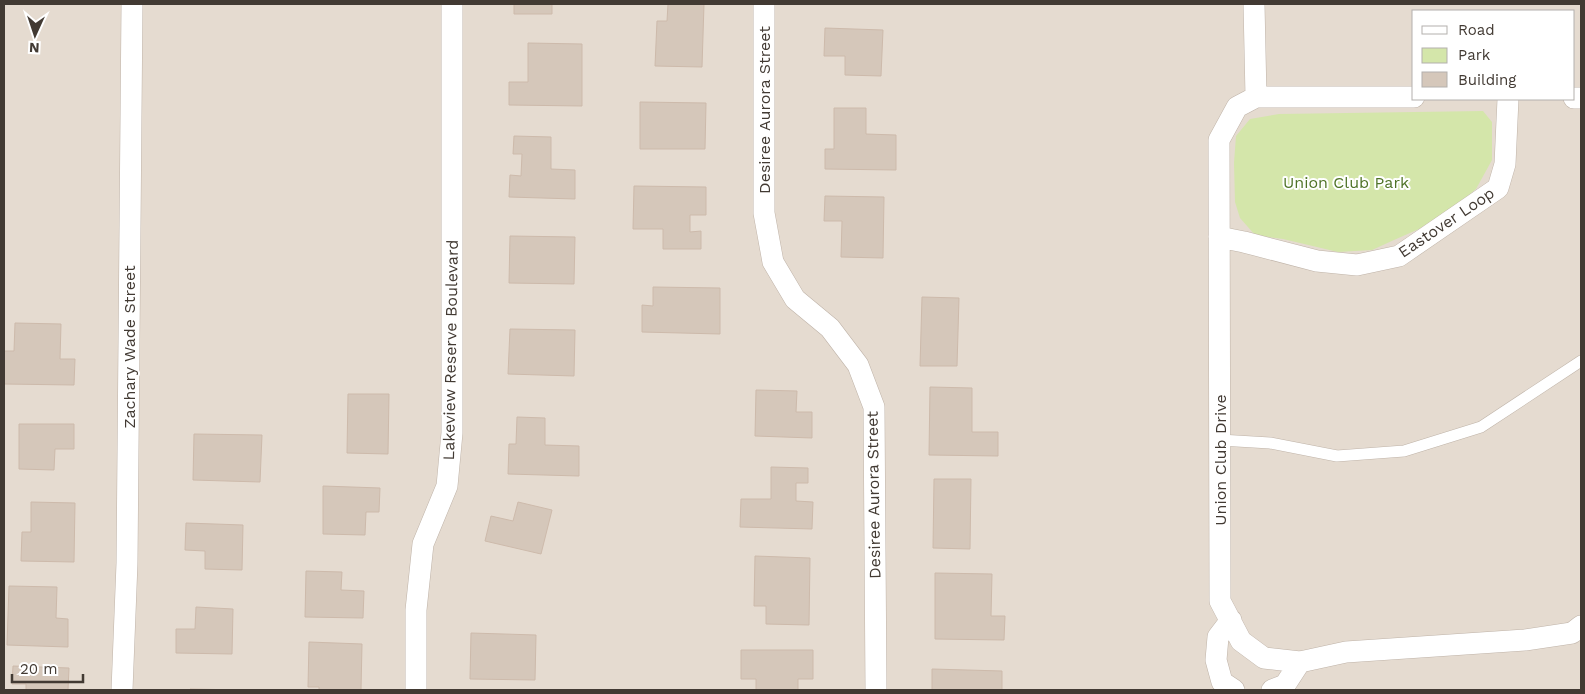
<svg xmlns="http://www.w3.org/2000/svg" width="1585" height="694" viewBox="0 0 1585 694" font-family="'Work Sans',sans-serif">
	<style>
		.residential { fill: #e5dbd0; fill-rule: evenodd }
		.green { fill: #d4e6aa }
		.building { fill: #d5c7ba; stroke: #cdbaab }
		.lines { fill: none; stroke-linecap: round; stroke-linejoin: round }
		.service-casing { stroke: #bfb3a8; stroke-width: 12 }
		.minor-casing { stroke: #bfb3a8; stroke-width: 22 }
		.service { stroke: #fff; stroke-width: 11 }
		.minor { stroke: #fff; stroke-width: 21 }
		.labels { text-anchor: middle; stroke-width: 4; stroke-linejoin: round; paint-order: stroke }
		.street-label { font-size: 16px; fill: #423a33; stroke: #fff }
		.park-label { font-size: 16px; fill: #4f7327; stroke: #fff }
	</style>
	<rect width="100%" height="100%" fill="#f1eae2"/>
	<path class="residential" d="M4,4H1581V690H4ZM1414,11H1574V99H1414Z"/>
	<path class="green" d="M1483,111L1492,122V160L1476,189L1460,203L1419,229L1394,240L1372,250L1338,252L1283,239L1255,235L1240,218L1235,202L1234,163L1236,136L1250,119L1279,114Z"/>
	<path class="building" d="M514,4H552V14H514Z
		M668,4H704L702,67L655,66L657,21H667Z
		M825,28L883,30L881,76L845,75V56H824Z
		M528,43L582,44V106L509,105V82H528Z
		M640,102L706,103L705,149H640Z
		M834,108H866V134L896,135V170L825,169V149H834Z
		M514,136L551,137V169L575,170V199L509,197L510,175L521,176L522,154H513Z
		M634,186L706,187V215H690V232L701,231V249H663V229H633Z
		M825,196L884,197L883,258L841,257L842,221H824Z
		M510,236L575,237L574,284L509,283Z
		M653,287L720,288V334L642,332V305L653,306Z
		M922,297L959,298L957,366H920Z
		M15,323L61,324L60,359H75L74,385L4,384V351H14Z
		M510,329L575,330L574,376L508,374Z
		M930,387L972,388V432H998V456L929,455Z
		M756,390L797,391L796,412H812V438L755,436Z
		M348,394H389L388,454L347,453Z
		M517,417L545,418V445L579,446V476L508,474L509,444H516Z
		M19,424H74V449H55L54,470L19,469Z
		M194,434L262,435L260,482L193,480Z
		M771,467L808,468V483H796V501L813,502L812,529L740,527L741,499H771Z
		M934,479H971L970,549L933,548Z
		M323,486L380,488L379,512H366L365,535L323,534Z
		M31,502L75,503L74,562L21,561L22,532H31Z
		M518,502L552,510L541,554L485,541L491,516L513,521Z
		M186,523L243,525L242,570L205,569V551L185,550Z
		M755,556L810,558L809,625L766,624V606H754Z
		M306,571L342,572L341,590L364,591L363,618L305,617Z
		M935,573L992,574L991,616H1005L1004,640L935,639Z
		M9,586L57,587L56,618L68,619V647L7,645Z
		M196,607L233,609L232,654L176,653V629H195Z
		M471,633L536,635L535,680L470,679Z
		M309,642L362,644L361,690H319V687H308Z
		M741,650H813V679H798V690H756V679H741Z
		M13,666L69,668L68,690H26V684H12Z
		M932,669L1002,671V690H932Z
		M190,689L241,690H190Z"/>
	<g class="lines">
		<defs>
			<path id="service" d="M1220,440L1270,443L1337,456L1404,451L1481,427L1581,361"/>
			<path id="minor" d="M764,4V213L773,262L795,299L830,328L858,365L874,407L876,690
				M1254,4L1256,97
				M1414,97H1256L1237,107L1219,140L1220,601L1241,641L1264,658L1300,662L1346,652L1525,640L1572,633L1581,626
				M1574,98H1581
				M1219,237L1244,242L1317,261L1357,265L1399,256L1498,188L1505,164L1508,99
				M1231,620L1218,637L1216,660L1222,682L1234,690
				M122,690L127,563L132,4
				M416,690V610L423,544L447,486L452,433V4
				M1272,690L1285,685L1300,662"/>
		</defs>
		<use href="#service" class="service-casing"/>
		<use href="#minor" class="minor-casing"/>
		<use href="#service" class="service"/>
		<use href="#minor" class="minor"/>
	</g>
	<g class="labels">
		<g class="street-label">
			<text transform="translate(764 110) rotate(-90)" y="6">Desiree Aurora Street</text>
			<text transform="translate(1446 222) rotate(-34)" y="6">Eastover Loop</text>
			<text transform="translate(129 347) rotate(-90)" y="6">Zachary Wade Street</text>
			<text transform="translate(450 350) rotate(-89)" y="6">Lakeview Reserve Boulevard</text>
			<text transform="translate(1220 460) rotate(-90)" y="6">Union Club Drive</text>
			<text transform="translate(873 495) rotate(-91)" y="6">Desiree Aurora Street</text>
		</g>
		<g class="park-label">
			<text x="1346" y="188">Union Club Park</text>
		</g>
	</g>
	<rect width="1585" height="694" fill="none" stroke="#423a33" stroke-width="10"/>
	<rect x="1412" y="10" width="162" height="90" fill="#ffffff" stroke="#b3b0ad"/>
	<rect x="1422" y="26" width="25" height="8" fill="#ffffff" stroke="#b3b0ad"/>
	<text x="1458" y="35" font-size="15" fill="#423a33">Road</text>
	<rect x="1422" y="48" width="25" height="15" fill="#d4e6aa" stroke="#b3b0ad"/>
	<text x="1458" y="60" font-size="15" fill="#423a33">Park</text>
	<rect x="1422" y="72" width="25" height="15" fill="#d5c7ba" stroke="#b3b0ad"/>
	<text x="1458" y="85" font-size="15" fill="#423a33">Building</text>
	<g transform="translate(35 35) rotate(183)" stroke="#ffffff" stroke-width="4" paint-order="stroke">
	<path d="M0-4L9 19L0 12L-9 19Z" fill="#423a33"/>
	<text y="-8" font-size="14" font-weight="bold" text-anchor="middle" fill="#423a33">N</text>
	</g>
	<path d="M12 674v8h71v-8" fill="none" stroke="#423a33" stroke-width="2.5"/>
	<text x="20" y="674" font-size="15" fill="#423a33" stroke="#ffffff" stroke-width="4" paint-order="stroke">20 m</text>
</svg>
